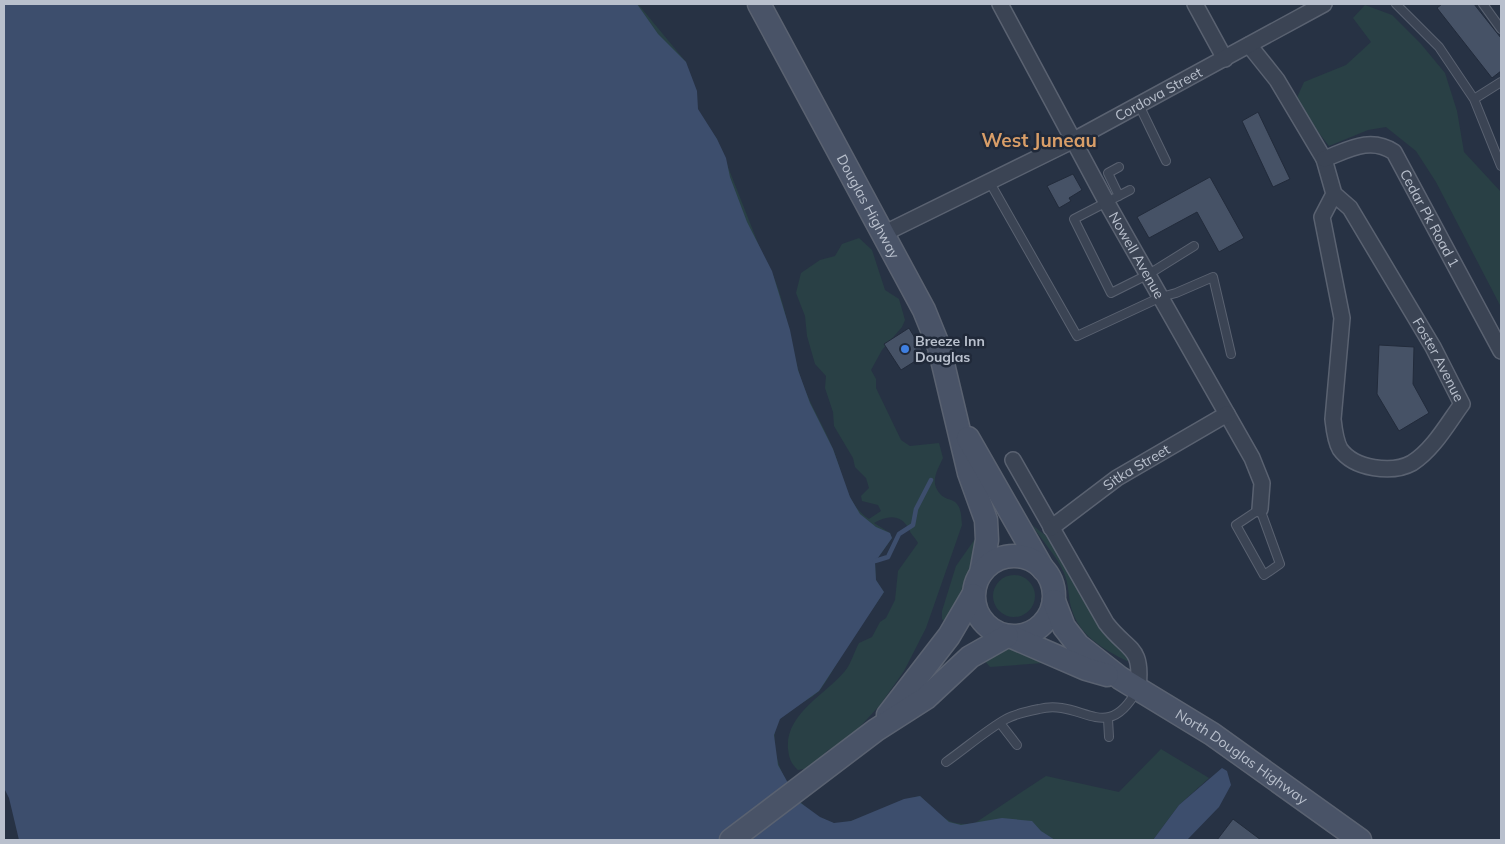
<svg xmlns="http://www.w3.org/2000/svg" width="1505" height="844" viewBox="0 0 1505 844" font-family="Mulish,sans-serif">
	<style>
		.green { fill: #294045 }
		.water { fill: #3d4e6d }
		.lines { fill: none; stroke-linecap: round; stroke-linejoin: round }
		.stream { stroke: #3d4e6d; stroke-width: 4.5 }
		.building { fill: #465266; stroke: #222b3b }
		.service-casing { stroke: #5a6271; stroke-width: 10 }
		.minor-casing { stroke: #5a6271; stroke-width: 18 }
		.secondary-casing { stroke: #5a6271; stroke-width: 25 }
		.service { stroke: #3b4454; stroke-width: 8 }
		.minor { stroke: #3b4454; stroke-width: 15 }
		.secondary { stroke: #495367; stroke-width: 22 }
		.shop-dot { fill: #3f7fe0; stroke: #202939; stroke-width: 2 }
		.labels { text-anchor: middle; stroke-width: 5; stroke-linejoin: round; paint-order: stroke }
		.street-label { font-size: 14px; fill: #b9c0cd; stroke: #202939 }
		.poi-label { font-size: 14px; font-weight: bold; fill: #b9c0cd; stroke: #202939; text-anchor: start }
		.district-label { font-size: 19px; font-weight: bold; fill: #d99e68; stroke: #202939 }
	</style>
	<rect width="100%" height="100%" fill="#273244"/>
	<path class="green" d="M408,4H638L686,62L697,109L717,139L763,256C784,290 788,331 798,369C805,397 822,422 833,449C843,473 846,505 869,519L881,511L878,505L862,501L861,496L869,488L866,478L855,467L853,458L834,426L833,412L825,388L826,376L815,364L807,336L805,316L796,293L801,273L820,260L835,256L842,244L859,238L872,250L885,290L899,299L905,320L902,327L882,350L871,370L876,379V388L901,440L910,446L939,443L943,458C937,471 929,483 941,495C945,499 951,499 955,502C962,508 961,517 962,525L926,628L904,671L880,705L846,742L828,750L810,768L798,770C791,764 789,758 788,749C785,714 825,695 845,671C851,664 854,652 859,643L872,637L880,622L886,618L895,600L898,571L918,543C915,537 911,535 909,529C901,514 888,515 874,523L890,533L892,538L875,562L876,580L884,592C869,614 853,636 839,659C833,669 827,682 819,691C809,702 787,707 779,720C761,752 799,818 834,823C853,826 897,800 920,796C939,813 947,828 975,823L1046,776L1119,792L1161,749L1209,778L1179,805L1153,840H627Z
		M1365,5L1392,15L1421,44L1445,73L1457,111L1464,152L1501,192V307L1436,182L1416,151L1386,127L1368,130L1329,146L1295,102L1304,82L1346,65L1371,42L1353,18Z
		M1032,525L1049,538L1090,606L1132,659L1127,661C1103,649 1078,635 1071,607C1068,596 1069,584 1064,573C1057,556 1042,541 1032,525Z
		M977,536L975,573L954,626L951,628L942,619V611L956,566Z
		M993 596a21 21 0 1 1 42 0a21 21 0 1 1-42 0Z
		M1010,647L1043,663L990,667L984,660L992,654Z"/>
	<path class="water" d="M4,4H637L658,34L686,62L697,91L698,109L717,139L726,158L730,177L747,222L772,271L790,330L798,370L810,403L833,449L850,497L860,514L876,527L890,533L892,538L875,562L876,580L884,592L819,691L780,719L774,735L778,765L798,801L820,817L834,823L851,821L904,799L920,796L949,822L961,825L1002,818L1032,821L1041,831L1055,840H19L9,798L4,788Z
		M1222,768L1227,771L1231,785L1219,807L1187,840H1153L1179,805Z"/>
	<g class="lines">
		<path class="stream" d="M875,561L888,557L899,534L913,525L916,509L931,480"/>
	</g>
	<path class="building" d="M1442,4H1474L1501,38V71L1492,78L1437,8Z
		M1258,112L1290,179L1273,187L1242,121Z
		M1073,174L1082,190L1069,198L1071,201L1059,208L1047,186Z
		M1210,177L1244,238L1219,252L1197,212L1149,238L1137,217Z
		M909,328L925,355L901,370L884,344Z
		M1379,345L1414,347L1413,384L1429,413L1399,431L1377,394Z
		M1233,819L1261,840H1217Z"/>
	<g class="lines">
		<defs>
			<path id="service" d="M1396,4L1439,47L1474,99L1501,82
				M1483,4L1501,29
				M1474,99L1501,166
				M1139,105L1166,161
				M1119,167L1108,173L1119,196
				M989,181L1077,336L1161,297L1176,293L1213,277L1231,354
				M1130,190L1074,219L1111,293L1149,274L1194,246
				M1260,509L1280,564L1264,575L1236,525Z
				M1108,719L1109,737
				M1000,723L1017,745
				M946,762C966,748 985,731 1006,719C1015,714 1029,711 1039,709C1082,698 1106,746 1137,690"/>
			<g id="minor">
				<path id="s1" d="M1000,4L1107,203L1252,458L1262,483L1260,509"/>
				<path d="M1195,4L1225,59"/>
				<path id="s2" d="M1249,45L1277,80L1324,159L1334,194L1350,208L1433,347L1462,404C1448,423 1433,450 1412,463C1392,474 1354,469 1340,449C1335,440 1334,428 1333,419L1342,318L1322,217L1334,194"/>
				<path id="s3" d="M1324,159C1348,150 1370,136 1394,152L1501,351"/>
				<path id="s4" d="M883,234L1074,140L1324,4"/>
				<path d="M1013,460L1106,623C1128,652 1143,645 1138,688"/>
				<path id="s5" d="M1051,528L1117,478L1227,414"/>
			</g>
			<g id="secondary">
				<path id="s6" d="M759,4L924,310L939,347L969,473L986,520L987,540L981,573"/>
				<path d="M968,438L1043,569"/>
				<circle cx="1014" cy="596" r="40"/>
				<path id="s7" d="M1054,601L1064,627L1078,645L1120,678L1212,734L1360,840"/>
				<path d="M1012,637L1086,669L1107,675"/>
				<path d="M888,715L949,636L973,595"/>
				<path d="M731,840L876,730L926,698L970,657L1007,636"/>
			</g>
		</defs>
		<use href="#service" class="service-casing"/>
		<use href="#minor" class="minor-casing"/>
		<use href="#secondary" class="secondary-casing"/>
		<use href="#service" class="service"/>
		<use href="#minor" class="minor"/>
		<use href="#secondary" class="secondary"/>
	</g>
	<circle class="shop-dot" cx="905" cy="349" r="5"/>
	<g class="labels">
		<g class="street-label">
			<text dy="5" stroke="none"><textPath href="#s4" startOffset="309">Cordova Street</textPath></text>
			<text dy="5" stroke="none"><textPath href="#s6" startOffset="230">Douglas Highway</textPath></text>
			<text dy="5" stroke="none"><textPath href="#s3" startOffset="149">Cedar Pk Road 1</textPath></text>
			<text dy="5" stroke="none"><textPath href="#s1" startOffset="286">Nowell Avenue</textPath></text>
			<text dy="5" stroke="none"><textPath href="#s2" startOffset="370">Foster Avenue</textPath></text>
			<text dy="5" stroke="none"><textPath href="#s5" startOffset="105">Sitka Street</textPath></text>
			<text dy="5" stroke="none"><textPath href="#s7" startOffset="249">North Douglas Highway</textPath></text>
		</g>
		<g class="poi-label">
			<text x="915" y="346">Breeze Inn<tspan x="915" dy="16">Douglas</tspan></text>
		</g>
		<g class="district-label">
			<text x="1039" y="147">West Juneau</text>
		</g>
	</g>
	<rect width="1505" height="844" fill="none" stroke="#b9c0cd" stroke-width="10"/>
</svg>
